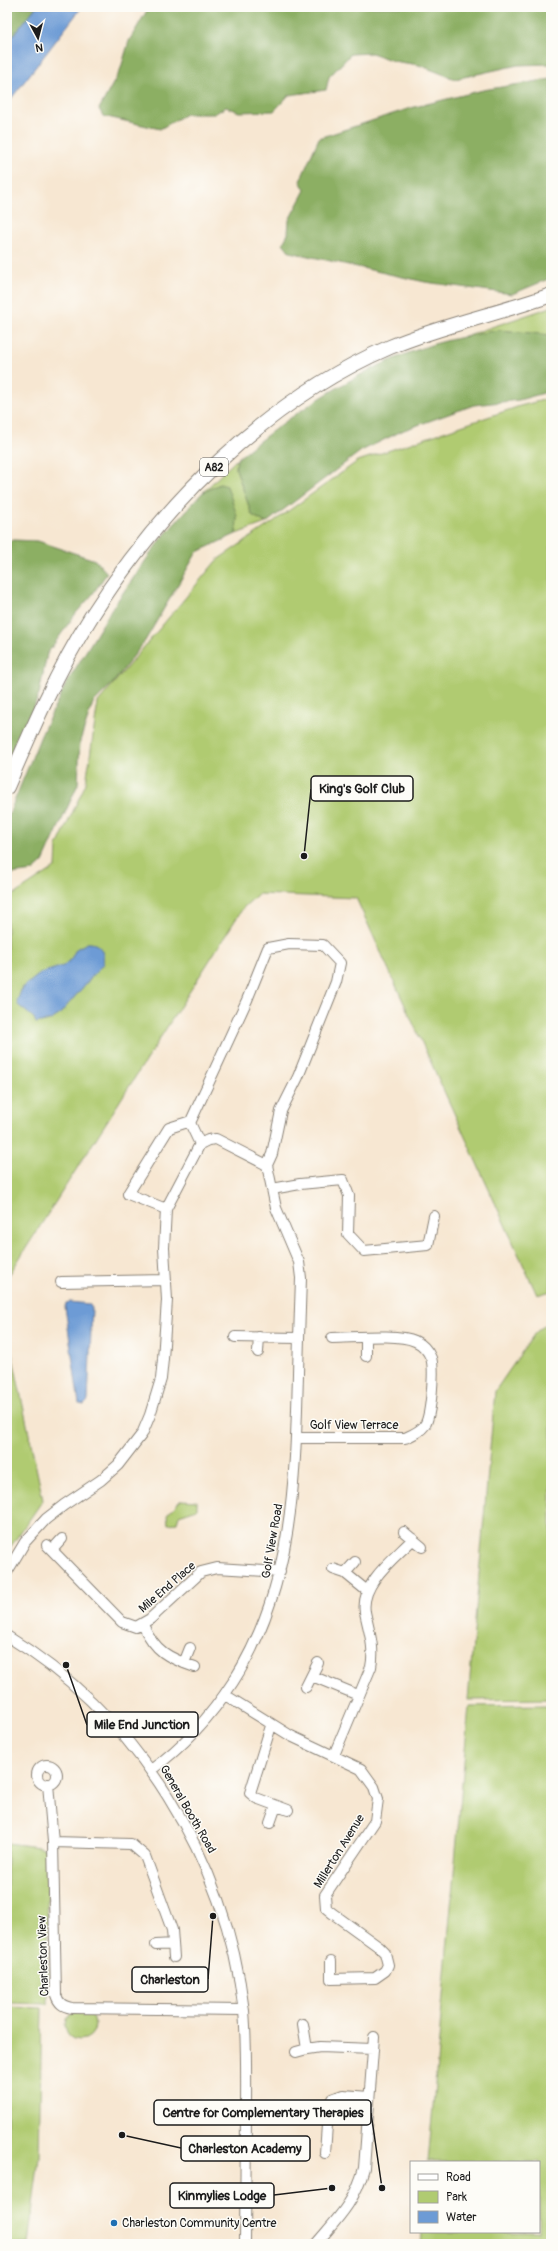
<svg xmlns="http://www.w3.org/2000/svg" width="558" height="2251" viewBox="0 0 558 2251" font-family="Pangolin,sans-serif">
	<style>
		.green { fill: #b0cb71; stroke: #667446 }
		.forest { fill: #8caf63; stroke: #546640 }
		.water { fill: #6d9bd5; stroke: #445c78 }
		.lines { fill: none; stroke-linecap: round; stroke-linejoin: round }
		.minor-casing { stroke: #8a8277; stroke-width: 12 }
		.highway-casing { stroke: #8a8277; stroke-width: 16 }
		.minor { stroke: #fff; stroke-width: 10 }
		.highway { stroke: #fff; stroke-width: 14 }
		.poi-dot { fill: #1f6fb2; stroke: #fdfcf7; stroke-width: 1.5 }
		.labels { text-anchor: middle; stroke-width: 3; stroke-linejoin: round; paint-order: stroke }
		.shield { fill: #fdfcf7; stroke: #605f5e; stroke-width: 1 }
		.shield-label { font-size: 11px; font-weight: bold; fill: #1c1c1c }
		.street-label { font-size: 12px; fill: #1c1c1c; stroke: #fdfcf7 }
		.poi-label { font-size: 12px; fill: #1c1c1c; stroke: #fdfcf7; text-anchor: start }
		.leader { fill: none; stroke: #1c1c1c; stroke-width: 1.5 }
		.callout-dot { fill: #1c1c1c; stroke: #fdfcf7; stroke-width: 1.5 }
		.callout { fill: #fdfcf7; stroke: #1c1c1c; stroke-width: 1.5 }
		.callout-label { font-size: 13px; text-anchor: middle; font-weight: bold; fill: #1c1c1c }
	</style>
	<rect width="100%" height="100%" fill="#fdfcf7"/>
	<filter id="ink" filterUnits="userSpaceOnUse"><feTurbulence type="fractalNoise" baseFrequency=".025" numOctaves="2"/><feDisplacementMap in="SourceGraphic" scale="8" xChannelSelector="R" yChannelSelector="G"/><feConvolveMatrix kernelMatrix="1 2 1 2 8 2 1 2 1" color-interpolation-filters="sRGB"/></filter>
	<filter id="wash" filterUnits="userSpaceOnUse"><feTurbulence type="fractalNoise" baseFrequency=".012" numOctaves="4" result="noise"/><feDisplacementMap in="SourceGraphic" scale="16" xChannelSelector="R" yChannelSelector="G"/><feGaussianBlur stdDeviation="0.9" result="paint"/><feColorMatrix in="noise" values="0 0 0 0 0 0 0 0 0 0 0 0 0 0 0 0 0 1.4 0 .05"/><feComposite in="paint" operator="in"/></filter>
	<g filter="url(#wash)">
		<rect width="100%" height="100%" fill="#f7e7d2"/>
		<path class="green" d="M551,307V335L499,330L462,337Z
			M551,398V1291L537,1295L356,898L258,894L243,908L7,1278V899L56,867L57,846L86,783L98,702L217,560L273,522L358,461L520,406Z
			M237,459L236,469L252,515L266,523L236,534L237,516L220,484L202,493Z
			M551,1320V1699L468,1700L495,1391L535,1333Z
			M7,1330L43,1500L7,1552Z
			M181,1500L197,1501V1509L179,1515L177,1523L168,1524L167,1515Z
			M551,1705V2244H421L422,2232H539V2162H428L469,1706Z
			M7,1843L47,1848L48,2004L7,2003Z
			M7,2007L42,2008L39,2158L28,2244H7Z
			M65 2025a15 15 0 1 1 30 0a15 15 0 1 1-30 0Z"/>
		<path class="forest" d="M7,7H36L7,44Z
			M149,7H551V64L518,65L455,79L419,65L393,61L372,53L351,54L329,77L326,90L289,95L274,111L239,112L226,107L214,114H186L160,129L103,116L99,109L120,71L129,41Z
			M551,79V278L512,294L425,282L290,252L283,243L288,234L289,220L305,190L300,181L319,138L411,108L483,90Z
			M499,330L551,335V391L519,400L474,405L404,430L361,451L266,523L252,515L236,469L237,459C295,411 361,367 434,344C455,338 477,334 499,330Z
			M220,484L227,486L237,516L236,534L197,552L145,641L113,683L93,703L80,741L78,784L43,862L33,871L12,874L7,876V819L42,733L66,684L113,607L160,540L202,493Z
			M13,540L38,541L95,560L107,573L92,595L76,613L47,654L39,694L28,723L17,737L7,763V542Z"/>
		<path class="water" d="M36,7H82L7,104V43Z
			M87,943C100,942 105,952 103,964L59,1015L51,1020L36,1023L34,1018L18,1005L17,1001L22,988L41,973L63,966L71,959L76,949Z
			M70,1302L89,1304L92,1308L88,1401L84,1405L79,1404L65,1307L66,1303Z"/>
	</g>
	<g filter="url(#ink)">
		<g class="lines">
			<defs>
				<path id="minor" d="M200,1144L190,1123L247,1000L268,948L289,944L323,945L340,963L336,982L298,1077L281,1111L272,1154L267,1165
					M272,1189L300,1184L343,1180L349,1196L348,1234L364,1251L428,1245L434,1216
					M166,1209L128,1194L169,1128L191,1121
					M61,1282L166,1280
					M366,1338V1356
					M258,1352L259,1337
					M296,1438H405C412,1435 420,1432 425,1425C431,1415 435,1369 431,1358C428,1351 422,1344 415,1341C398,1333 352,1338 332,1338
					M404,1532L422,1547
					M47,1545L122,1622L136,1627L150,1619L201,1572L217,1568L280,1572
					M52,1550L62,1539
					M355,1562L345,1573L367,1591
					M333,1569L345,1573
					M7,1572L25,1542L46,1519L64,1505L101,1480L118,1465L142,1434L150,1415L161,1379L163,1359L167,1300L164,1248L166,1209L200,1144L208,1140L216,1139L267,1165L276,1208L299,1262L301,1278L299,1338
					M143,1625C155,1651 168,1658 195,1667
					M7,1636C138,1716 226,1859 244,2011C247,2046 246,2081 246,2115C246,2158 245,2201 245,2244
					M184,1663L190,1648
					M312,1676L358,1695
					M306,1687L318,1663
					M225,1695L291,1736L361,1769L374,1787L378,1799L375,1821L325,1895L326,1908L332,1913L379,1947L385,1953L388,1965L385,1971L375,1978L331,1979V1961
					M271,1726L250,1793L256,1798L288,1810
					M334,1755L371,1667C375,1647 369,1632 365,1612C360,1583 395,1558 413,1539
					M37 1775a10 10 0 1 1 20 0a10 10 0 1 1-20 0Z
					M151,1770C184,1746 211,1716 233,1682C300,1577 295,1457 299,1338L235,1337
					M48,1784L53,1842L56,1995C59,2004 63,2006 72,2008L243,2010
					M270,1823L276,1806
					M53,1842L131,1844L145,1856L172,1930L174,1957
					M156,1945L173,1944
					M303,2024L307,2049L320,2047L373,2049
					M296,2052L307,2049
					M325,2153L328,2111L332,2099L343,2095L369,2097
					M316,2244C338,2218 355,2202 364,2168L374,2037"/>
				<path id="highway" d="M7,787C32,729 57,671 91,617C163,504 265,401 390,347C442,325 498,314 551,295"/>
			</defs>
			<use href="#minor" class="minor-casing"/>
			<use href="#highway" class="highway-casing"/>
			<use href="#minor" class="minor"/>
			<use href="#highway" class="highway"/>
		</g>
	</g>
	<circle class="poi-dot" cx="114" cy="2223" r="4"/>
	<g class="labels">
		<rect class="shield" x="200" y="458" width="28" height="18" rx="3"/>
		<g class="shield-label">
			<text x="214" y="471">A82</text>
		</g>
		<g class="street-label">
			<text x="354" y="1429">Golf View Terrace</text>
			<text transform="translate(272 1541) rotate(-80)" y="4">Golf View Road</text>
			<text transform="translate(167 1587) rotate(-41)" y="4">Mile End Place</text>
			<text transform="translate(188 1809) rotate(60)" y="4">General Booth Road</text>
			<text transform="translate(339 1851) rotate(-58)" y="4">Millerton Avenue</text>
			<text transform="translate(43 1956) rotate(-92)" y="4">Charleston View</text>
		</g>
		<g class="poi-label">
			<text x="122" y="2227">Charleston Community Centre</text>
		</g>
	</g>
	<path class="leader" d="M304 856L311 789M66 1665L87 1725M213 1916L208 1979M382 2188L371 2113M122 2135L181 2148M332 2188L274 2195"/>
	<g class="callout-dot">
		<circle cx="304" cy="856" r="4"/>
		<circle cx="66" cy="1665" r="4"/>
		<circle cx="213" cy="1916" r="4"/>
		<circle cx="382" cy="2188" r="4"/>
		<circle cx="122" cy="2135" r="4"/>
		<circle cx="332" cy="2188" r="4"/>
	</g>
	<g class="callout">
		<rect x="311" y="776" width="102" height="25" rx="4"/>
		<rect x="87" y="1712" width="111" height="25" rx="4"/>
		<rect x="132" y="1967" width="76" height="25" rx="4"/>
		<rect x="154" y="2100" width="217" height="25" rx="4"/>
		<rect x="181" y="2136" width="129" height="25" rx="4"/>
		<rect x="170" y="2183" width="104" height="25" rx="4"/>
	</g>
	<g class="callout-label">
		<text x="362" y="793">King's Golf Club</text>
		<text x="142" y="1729">Mile End Junction</text>
		<text x="170" y="1984">Charleston</text>
		<text x="263" y="2117">Centre for Complementary Therapies</text>
		<text x="245" y="2153">Charleston Academy</text>
		<text x="222" y="2200">Kinmylies Lodge</text>
	</g>
	<rect width="558" height="2251" fill="none" stroke="#fdfcf7" stroke-width="24"/>
	<rect x="410" y="2161" width="130" height="72" fill="#fdfcf7" stroke="#a3a29f"/>
	<rect x="418" y="2174" width="20" height="6" fill="#ffffff" stroke="#a3a29f"/>
	<text x="446" y="2181" font-size="12" fill="#1c1c1c">Road</text>
	<rect x="418" y="2191" width="20" height="12" fill="#b0cb71" stroke="#a3a29f"/>
	<text x="446" y="2201" font-size="12" fill="#1c1c1c">Park</text>
	<rect x="418" y="2211" width="20" height="12" fill="#6d9bd5" stroke="#a3a29f"/>
	<text x="446" y="2221" font-size="12" fill="#1c1c1c">Water</text>
	<g transform="translate(38 38) rotate(173)" stroke="#fdfcf7" stroke-width="3" paint-order="stroke">
	<path d="M0-3L7 15L0 10L-7 15Z" fill="#1c1c1c"/>
	<text y="-6" font-size="11" font-weight="bold" text-anchor="middle" fill="#1c1c1c">N</text>
	</g>
</svg>
